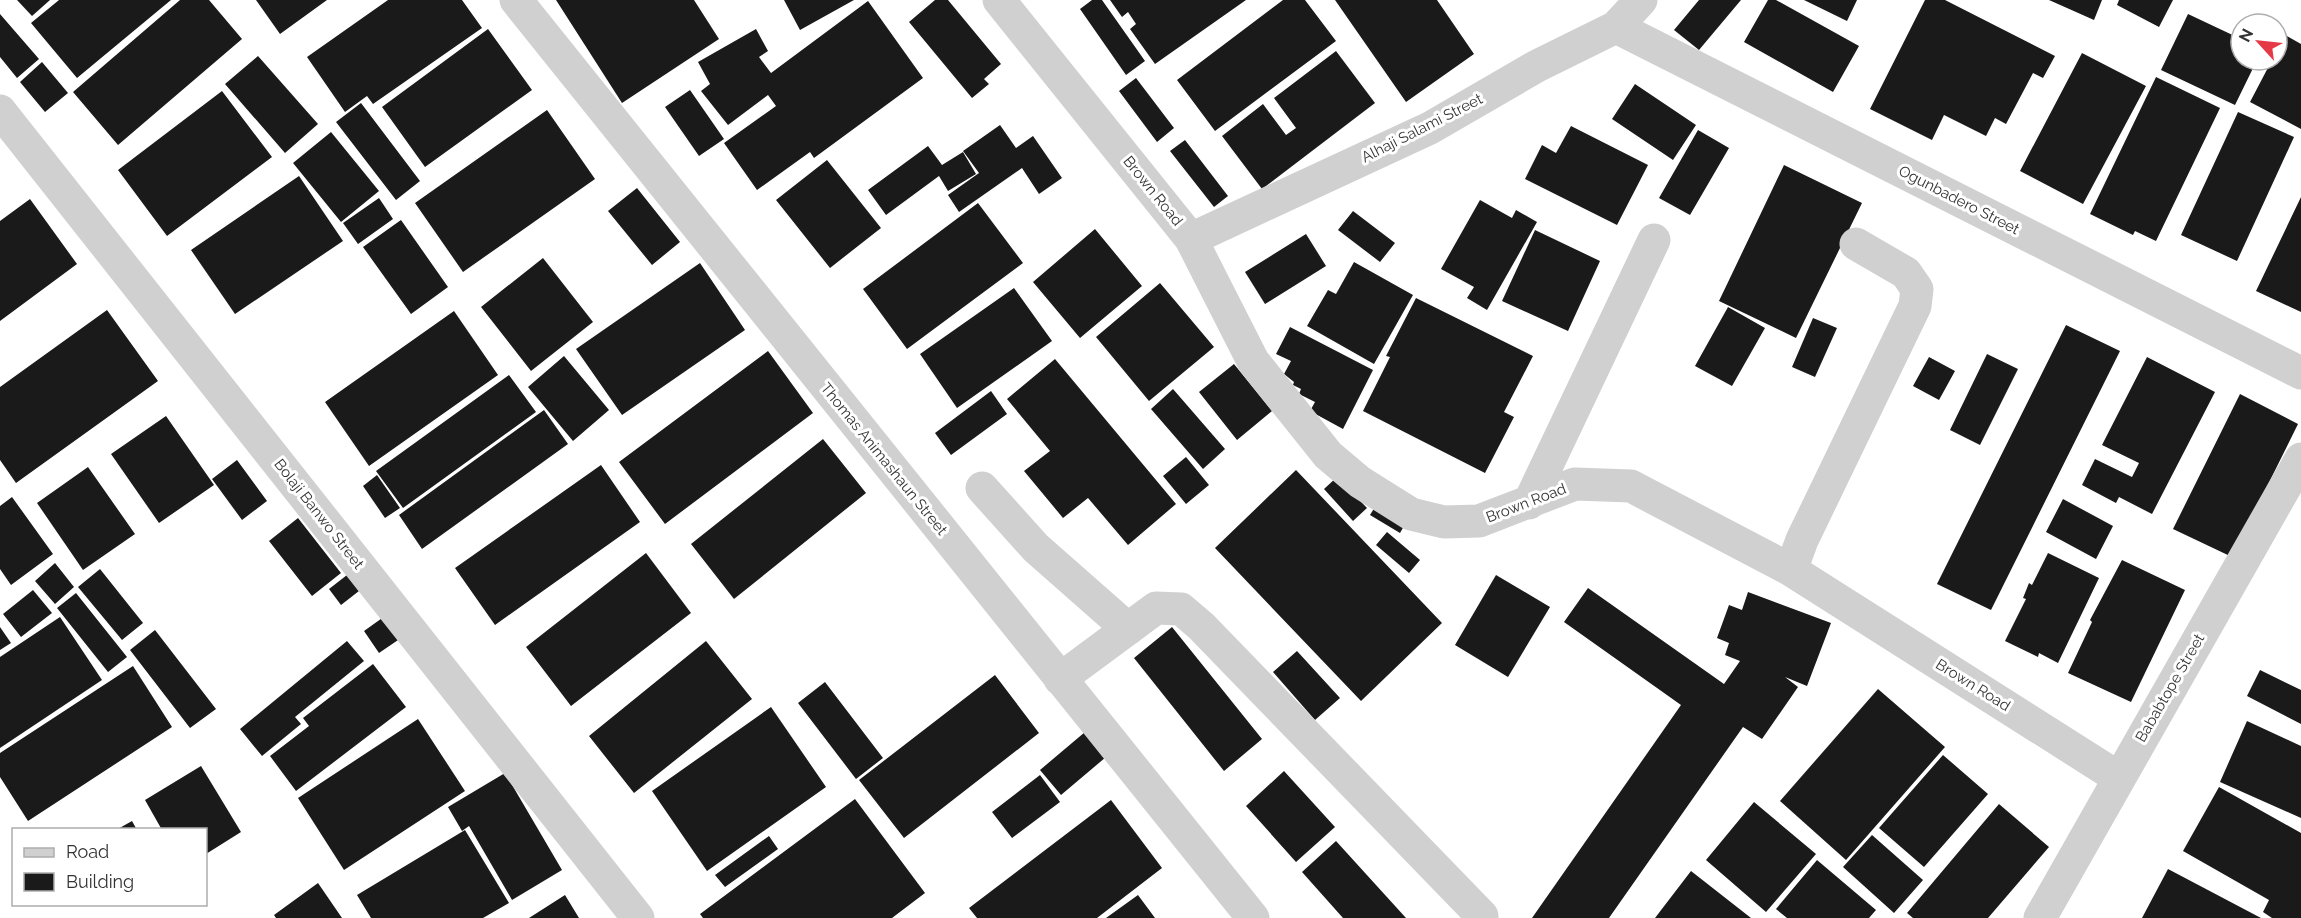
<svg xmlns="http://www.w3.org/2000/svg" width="2301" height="918" viewBox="0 0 2301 918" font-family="Raleway,sans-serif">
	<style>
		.building { fill: #1a1a1a }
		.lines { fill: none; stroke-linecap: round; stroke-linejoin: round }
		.minor { stroke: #d0d0d0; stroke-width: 33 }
		.labels { text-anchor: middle; stroke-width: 6; stroke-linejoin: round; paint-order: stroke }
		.street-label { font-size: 15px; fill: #333; stroke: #fff }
	</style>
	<rect width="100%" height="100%" fill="#fff"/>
	<path class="building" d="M17,0H50L32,16Z
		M59,0H171L77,78L31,23Z
		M180,0H209L242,39L118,145L73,92Z
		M256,0H327L280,34Z
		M388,0H462L482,28L373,104L367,96L345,112L307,57Z
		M556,0H694L719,39L622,103Z
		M784,0H854L800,30Z
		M935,0H948L1001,64L984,79L989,84L972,98L909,22Z
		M1092,0H1102L1145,61L1126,75L1080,9Z
		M1110,0H1246L1155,64L1130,29L1136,24L1128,12L1122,17Z
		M1283,0H1305L1336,41L1215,131L1177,80Z
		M1335,0H1437L1474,54L1406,102Z
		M1699,0H1741L1699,50L1674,30Z
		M1768,0H1776L1859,46L1833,92L1744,42Z
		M1804,0H1857L1847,21Z
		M1925,0H1945L2055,56L2043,78L2033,73L2006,124L1995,118L1986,136L1944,115L1932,140L1870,109Z
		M2049,0H2102L2094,20Z
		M2119,0H2173L2159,27L2117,5Z
		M868,1L923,78L814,158L810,152L757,190L724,143L776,106L768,95L728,125L701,91L710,84L698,62L756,29L768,51L759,57L771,73Z
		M0,14L39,59L17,78L0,57Z
		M2188,14L2241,39V60H2257L2235,105L2161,70Z
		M488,29L532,90L425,167L382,107Z
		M2285,35L2301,44V129L2250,102L2272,60H2277V51Z
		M1336,51L1375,103L1262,189L1222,136L1263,104L1286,135L1296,128L1274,98Z
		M2082,53L2146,86L2083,204L2020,171Z
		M258,56L318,124L285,153L225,84Z
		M42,62L68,93L45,112L20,82Z
		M2156,77L2220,108L2156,241L2135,231L2133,235L2090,214Z
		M1136,78L1174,128L1157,142L1119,91Z
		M1635,84L1696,125L1673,160L1612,119Z
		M690,90L724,139L699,156L665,107Z
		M222,91L272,157L167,236L118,170Z
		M361,103L420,181L396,200L336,122Z
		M547,110L595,179L463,272L415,203Z
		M2238,112L2294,137L2237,261L2181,235Z
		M1000,125L1016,148L1033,136L1062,178L1039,194L1022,168L959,212L948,195L979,173L963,151Z
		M1571,126L1648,165L1617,225L1525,179L1542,145L1556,153Z
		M1698,130L1729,148L1690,215L1659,198Z
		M331,132L379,191L341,222L293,163Z
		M1185,140L1228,196L1214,207L1170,151Z
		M928,146L942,165L963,152L976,174L948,191L939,176L886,215L868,190Z
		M827,160L881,228L830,268L776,200Z
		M1784,165L1862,203L1796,338L1719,301Z
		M299,176L343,241L235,314L191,250Z
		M637,188L680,242L652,265L608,211Z
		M2301,197V312L2256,291Z
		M379,198L393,219L358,244L343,223Z
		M30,199L77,264L0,321V221Z
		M1480,200L1512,218L1516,210L1537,222L1487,310L1467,298L1474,287L1441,269Z
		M978,203L1023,263L907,349L863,289Z
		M1353,211L1395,243L1380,262L1338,230Z
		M401,220L448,287L411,314L363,247Z
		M1095,229L1142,286L1080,338L1033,282Z
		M1535,230L1600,261L1568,331L1502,301Z
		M1306,234L1326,266L1265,304L1245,272Z
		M543,258L593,322L531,371L481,307Z
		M1354,262L1413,295L1374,364L1307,326L1328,290L1336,294Z
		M700,263L745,330L622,415L576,349Z
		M1160,283L1214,347L1149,401L1096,337Z
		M1014,288L1052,341L957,408L920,354Z
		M1416,298L1533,356L1504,412L1514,417L1485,473L1363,411L1390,357L1386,356Z
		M1728,307L1765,328L1732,386L1695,366Z
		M107,310L158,381L16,483L0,460V387Z
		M454,311L498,375L369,466L325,402Z
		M1813,318L1837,328L1815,377L1792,367Z
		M2066,325L2120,351L1991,610L1937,584Z
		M1290,327L1373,370L1343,429L1310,411L1315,402L1299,394L1301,389L1293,385L1294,382L1284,374L1291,361L1276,354Z
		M768,351L813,413L665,524L619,462Z
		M1987,354L2018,369L1980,445L1950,430Z
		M564,356L609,410L573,441L528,387Z
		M1929,357L1955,371L1939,400L1913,386Z
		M2147,357L2215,392L2152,514L2119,497L2116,503L2082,485L2095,459L2132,477L2139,463L2102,445Z
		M1055,359L1176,504L1128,545L1088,498L1063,518L1024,471L1050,451L1007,399Z
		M1234,364L1272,411L1237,440L1199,392Z
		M509,375L536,412L403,508L376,471Z
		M1173,389L1225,449L1203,469L1151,409Z
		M991,391L1007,414L951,455L935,433Z
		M2240,394L2298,424L2232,557L2173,529Z
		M544,410L568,444L422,549L399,515Z
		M166,416L214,485L159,523L111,454Z
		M823,439L866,493L734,599L691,544Z
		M1186,457L1209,485L1186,504L1163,476Z
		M237,460L267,501L242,520L212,479Z
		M601,465L640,522L495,625L455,568Z
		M88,467L135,534L83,570L37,503Z
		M1296,470L1442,623L1361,701L1215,548Z
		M377,475L400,508L385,518L363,486Z
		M1337,477L1367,508L1353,521L1324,489Z
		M12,497L53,554L11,585L0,569V506Z
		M2063,499L2113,526L2096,559L2046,532Z
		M1378,502L1408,519L1400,533L1370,515Z
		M298,518L341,573L312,596L269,541Z
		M1387,532L1420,560L1409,573L1376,545Z
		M646,553L691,613L571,706L526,647Z
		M2048,553L2099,578L2058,663L2039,653L2038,657L2005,641L2026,599L2023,598L2029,583L2032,585Z
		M2122,560L2185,590L2131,702L2068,673L2092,622L2090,620Z
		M55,563L74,587L55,604L35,581Z
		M100,569L143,623L122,640L78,587Z
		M347,575L359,591L341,605L329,589Z
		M1496,575L1550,607L1508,677L1455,645Z
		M1588,588L1724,684L1740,661L1725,655L1729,643L1717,638L1729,605L1742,610L1748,592L1831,623L1807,686L1785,677L1798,687L1762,739L1743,727L1609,918H1532L1681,705L1564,622Z
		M33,590L52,613L21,637L3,614Z
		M76,593L127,657L108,672L57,608Z
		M385,616L401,638L379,653L364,631Z
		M60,617L102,680L0,748V657Z
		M0,627L11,643L0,650Z
		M1172,627L1262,739L1224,771L1134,658Z
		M155,630L216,709L190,728L130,650Z
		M347,641L364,661L295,717L301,724L262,756L240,729Z
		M706,641L752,699L634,793L589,736Z
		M1297,651L1340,698L1315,720L1273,672Z
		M373,664L406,707L296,791L270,756L309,726L303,718Z
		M133,666L172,727L28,821L0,777V753Z
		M2260,670L2301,690V724L2247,696Z
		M995,675L1039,733L904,838L859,780Z
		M825,682L883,758L856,779L798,703Z
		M1878,689L1945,747L1846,860L1780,801Z
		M771,707L826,787L707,871L652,791Z
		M418,719L465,791L344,870L298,798Z
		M2247,721L2301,746V818L2220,782Z
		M1085,732L1106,757L1061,795L1040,770Z
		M1943,755L1988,794L1924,867L1879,828Z
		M201,766L241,832L206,854V830H162L145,800Z
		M1284,771L1335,827L1296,862L1246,806Z
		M505,773L562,870L512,900L469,826L462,831L448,807Z
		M1040,775L1060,802L1012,838L992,812Z
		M2219,787L2301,833V918H2272L2263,912L2269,900L2183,851Z
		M855,799L925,893L892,918H703L700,914Z
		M1111,800L1162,868L1097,918H977L969,908Z
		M1754,802L1816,854L1766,912L1706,860Z
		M1999,804L2049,847L1988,918H1913L1907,913Z
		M132,821L137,830H116Z
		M465,830L509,903L483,918H371L357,895Z
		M1872,835L1923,880L1894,913L1843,867Z
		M769,836L778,849L725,887L715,875Z
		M1336,841L1406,918H1343L1302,872Z
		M1817,860L1876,910L1869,918H1787L1776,909Z
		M2168,869L2261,918H2142Z
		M1691,871L1751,918H1655Z
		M318,883L342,918H276L274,915Z
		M565,895L579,918H529Z
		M1138,895L1155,918H1106Z"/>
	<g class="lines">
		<path class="minor" d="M516,0L1253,918
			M999,0L1191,239L1253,361L1328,455L1360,482L1411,514L1444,522L1479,521L1575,484L1631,486L1791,570L2119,778
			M1616,27L2301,373
			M0,111L638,918
			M1191,239L1430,128L1537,66L1616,27L1641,0
			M982,488L1036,548L1128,629
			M1529,503L1654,240
			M1791,570L1802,540L1915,306L1917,289L1906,273L1856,244
			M1060,679L1156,608L1181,609L1201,626L1482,916
			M2040,918L2301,459"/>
	</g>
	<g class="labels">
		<g class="street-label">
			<text transform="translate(1422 128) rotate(-27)" y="5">Alhaji Salami Street</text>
			<text transform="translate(1153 191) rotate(51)" y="5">Brown Road</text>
			<text transform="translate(1959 200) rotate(27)" y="5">Ogunbadero Street</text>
			<text transform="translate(884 459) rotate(51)" y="5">Thomas Animashaun Street</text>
			<text transform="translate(1526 503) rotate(-21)" y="5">Brown Road</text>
			<text transform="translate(319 514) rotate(52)" y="5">Bolaji Banwo Street</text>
			<text transform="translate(1973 685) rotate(32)" y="5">Brown Road</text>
			<text transform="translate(2170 688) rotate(-60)" y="5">Bababtope Street</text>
		</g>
	</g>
	<rect x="12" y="828" width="195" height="78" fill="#ffffff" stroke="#adadad" stroke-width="1.5"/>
	<rect x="24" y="848" width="30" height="9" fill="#d0d0d0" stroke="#adadad" stroke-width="1.5"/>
	<text x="66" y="858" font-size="18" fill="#333333">Road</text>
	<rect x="24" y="873" width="30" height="18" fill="#1a1a1a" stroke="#adadad" stroke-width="1.5"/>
	<text x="66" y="888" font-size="18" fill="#333333">Building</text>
	<g transform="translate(2259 42) rotate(297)"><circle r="28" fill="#ffffff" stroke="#adadad" stroke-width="1.5"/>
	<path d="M0-4.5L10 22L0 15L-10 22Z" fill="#e63946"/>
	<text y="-9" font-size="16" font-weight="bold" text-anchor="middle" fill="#333333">N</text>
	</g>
</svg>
